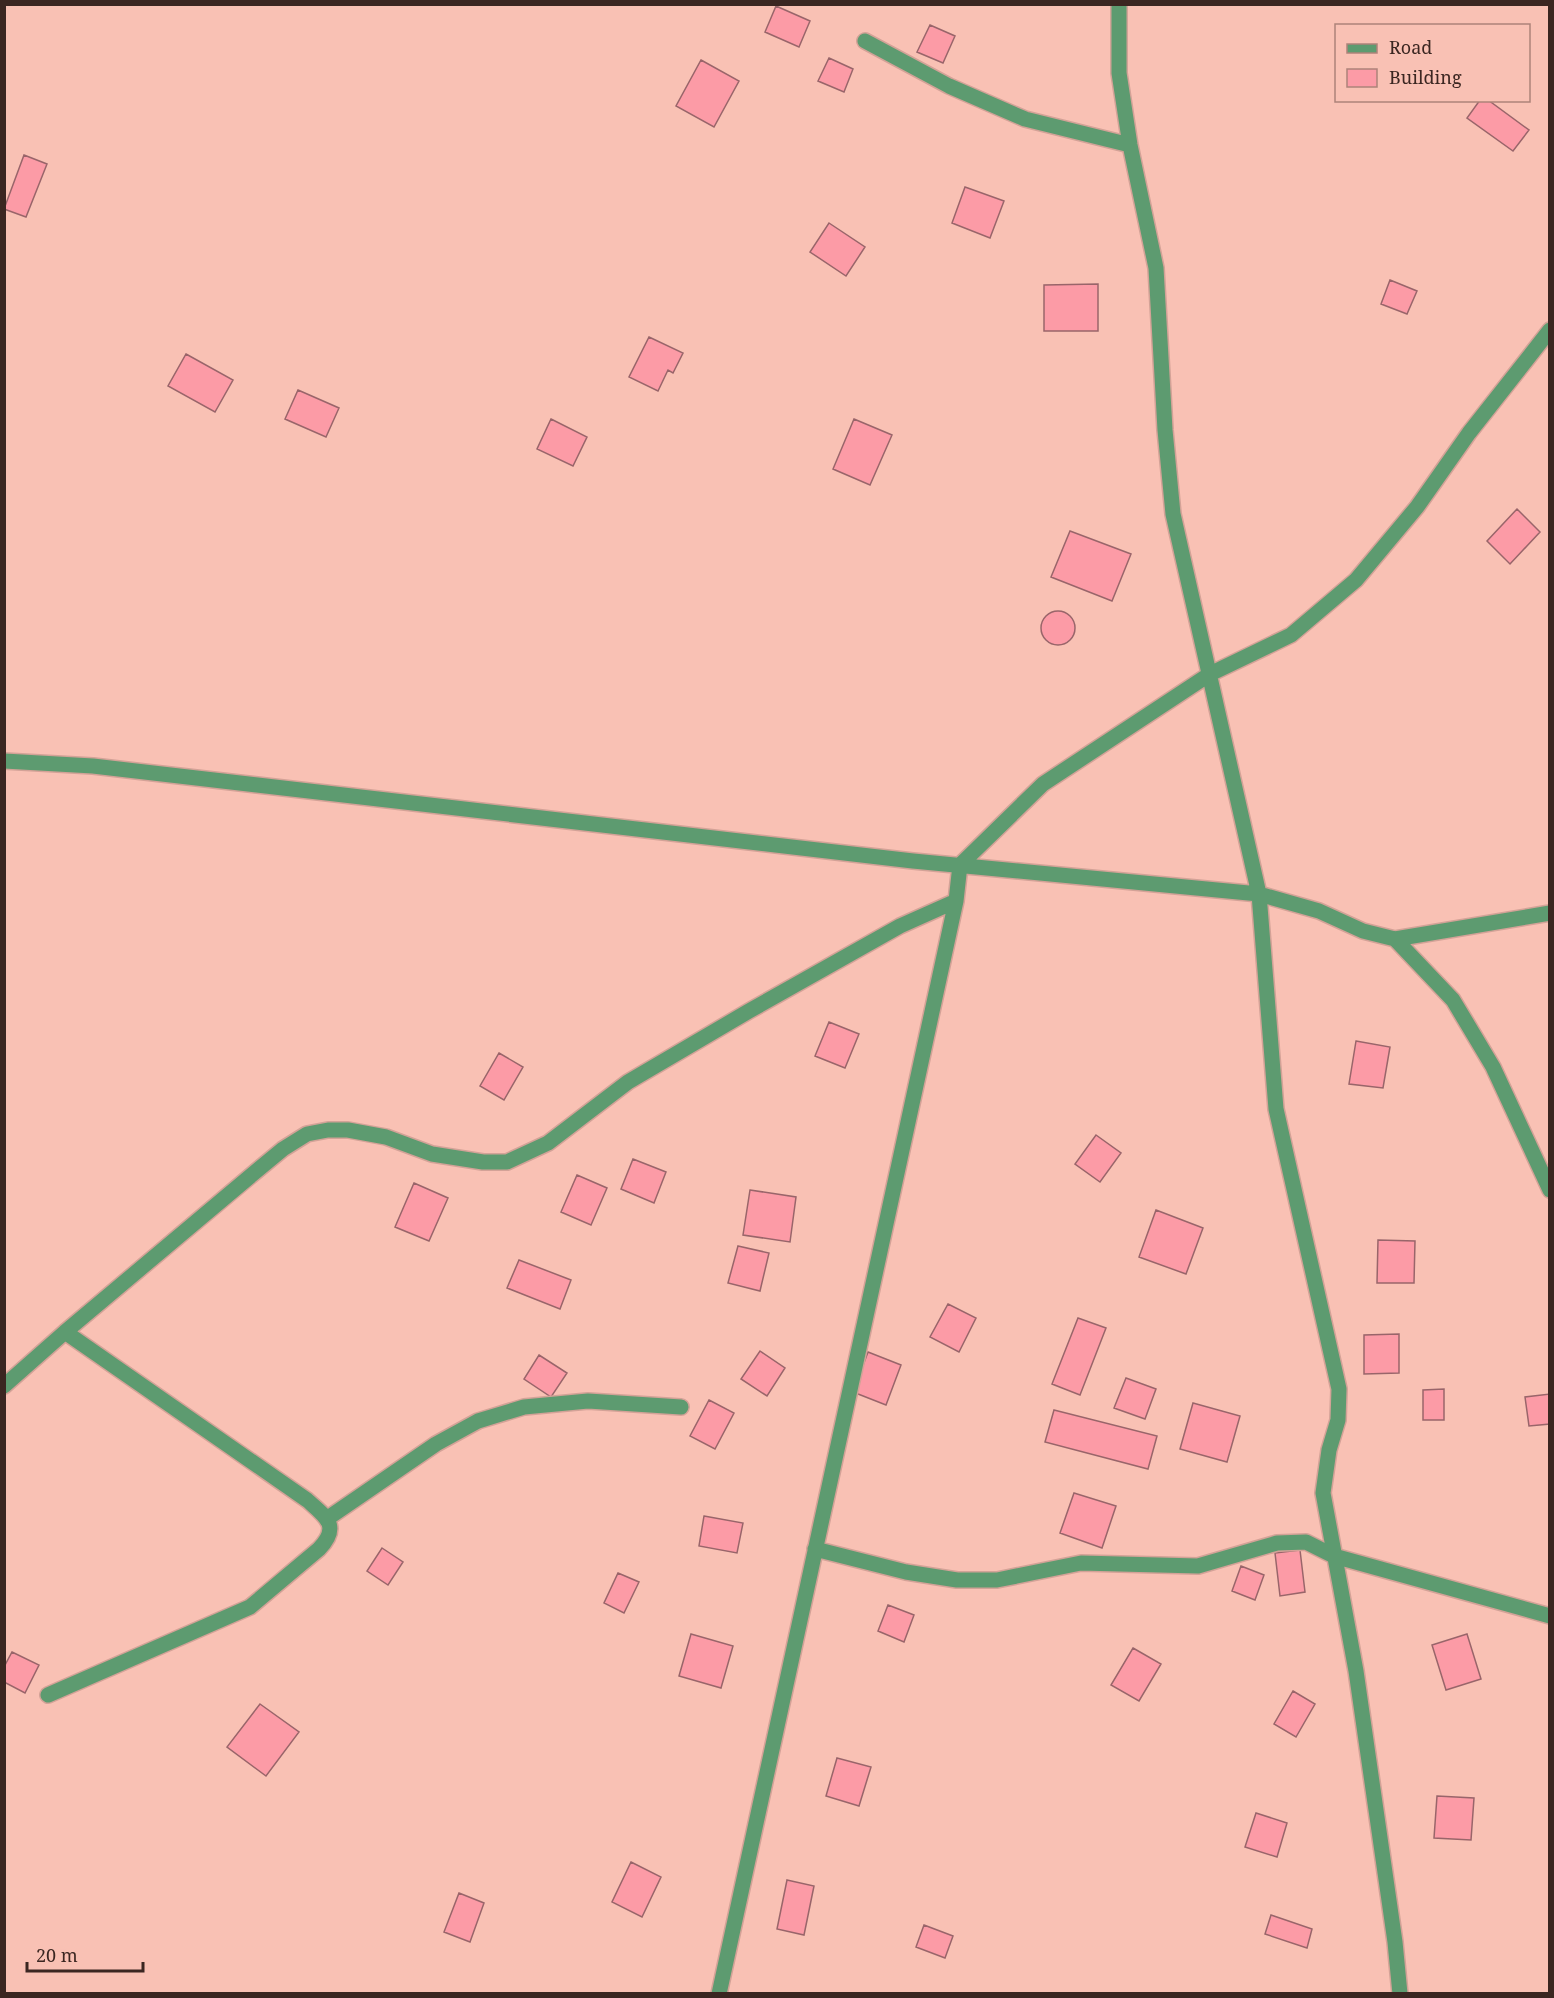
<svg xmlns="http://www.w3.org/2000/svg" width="1554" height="1998" viewBox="0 0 1554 1998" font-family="'Noto Serif',serif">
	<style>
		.building { fill: #fc9ba6; stroke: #99656a; stroke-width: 1.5 }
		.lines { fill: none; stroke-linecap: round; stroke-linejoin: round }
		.street-casing { stroke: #d3a297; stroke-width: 18 }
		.street { stroke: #5d9b70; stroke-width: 15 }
	</style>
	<rect width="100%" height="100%" fill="#f9c1b4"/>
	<path class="building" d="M776,6L810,21L799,47L765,32Z
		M930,25L955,36L943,63L917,52Z
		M829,58L853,69L844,92L818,81Z
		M701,60L739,81L714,127L676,106Z
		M1480,100H1488L1529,130L1513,151L1467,118Z
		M24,155L47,164L26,217L4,209Z
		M965,187L1004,201L990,238L952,223Z
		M829,223L865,247L846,276L810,252Z
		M1390,280L1417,291L1407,314L1381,304Z
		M1098,284V331H1044V285Z
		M649,337L683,353L673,373L668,370L658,391L629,377Z
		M186,354L233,380L215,412L168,386Z
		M298,390L339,408L326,437L285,419Z
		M551,419L587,437L573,466L537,449Z
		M854,419L892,435L870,485L833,469Z
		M1517,509L1540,532L1510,564L1487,541Z
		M1070,531L1131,554L1112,601L1051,577Z
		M1041 628a17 17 0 1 1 34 0a17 17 0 1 1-34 0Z
		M829,1022L859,1034L845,1068L815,1056Z
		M1356,1041L1390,1047L1383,1088L1349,1084Z
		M499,1053L523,1067L504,1100L480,1086Z
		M1096,1135L1121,1153L1100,1182L1075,1164Z
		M633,1159L666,1172L654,1203L621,1189Z
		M577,1175L607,1188L591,1225L561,1212Z
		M414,1183L448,1198L429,1241L395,1227Z
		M750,1190L796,1197L790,1242L743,1235Z
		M1156,1210L1203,1228L1186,1274L1139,1257Z
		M1378,1240L1415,1241L1414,1283H1377Z
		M738,1246L769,1253L760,1291L728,1283Z
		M519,1260L571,1280L560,1309L507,1288Z
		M948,1304L976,1318L959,1352L930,1337Z
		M1078,1318L1106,1328L1080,1395L1052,1384Z
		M1399,1334V1373L1364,1374V1335Z
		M760,1351L785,1368L767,1396L741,1379Z
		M868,1352L901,1365L886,1405L853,1392Z
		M539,1355L567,1373L551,1397L524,1379Z
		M1126,1378L1156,1389L1145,1419L1114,1408Z
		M1444,1389V1420H1423V1390Z
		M1550,1394V1424L1529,1426L1525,1397Z
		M709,1400L734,1413L715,1449L690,1436Z
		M1193,1403L1240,1416L1227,1462L1180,1449Z
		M1054,1410L1157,1436L1148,1469L1045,1442Z
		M1074,1493L1116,1506L1102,1548L1060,1533Z
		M704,1516L743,1523L737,1553L699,1546Z
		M382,1548L403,1562L388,1585L367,1571Z
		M1300,1550L1305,1592L1280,1596L1275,1553Z
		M1241,1566L1264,1575L1255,1600L1232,1591Z
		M618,1573L639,1582L624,1613L604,1603Z
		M888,1605L914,1615L904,1642L878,1631Z
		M691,1634L733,1646L721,1688L679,1676Z
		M1467,1634L1481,1679L1446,1690L1432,1645Z
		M1133,1648L1161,1664L1139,1701L1111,1685Z
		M12,1652L39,1665L25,1693L4,1682V1667Z
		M1293,1691L1315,1704L1296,1737L1274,1724Z
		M260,1704L299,1732L266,1776L227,1747Z
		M837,1758L871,1767L859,1806L826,1796Z
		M1437,1796L1474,1798L1471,1840L1434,1838Z
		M1256,1813L1287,1823L1277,1857L1245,1847Z
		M631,1862L661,1877L642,1917L612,1902Z
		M787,1880L814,1886L804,1935L777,1929Z
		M459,1893L484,1903L470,1942L444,1932Z
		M1271,1915L1312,1929L1307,1948L1265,1934Z
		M924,1925L953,1936L945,1958L916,1947Z"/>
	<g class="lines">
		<defs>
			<path id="street" d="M1119,4V73L1130,145L1156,268L1165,430L1173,514L1259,894L1276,1109L1339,1389L1338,1420L1329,1450L1323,1493L1356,1671L1395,1942L1400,1994
				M865,41L949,86L1025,119L1130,145
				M4,761L93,766L913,861L1259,894L1319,911L1363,931L1395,939L1453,1000L1493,1067L1550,1190
				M1395,939L1550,913
				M4,1386L65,1332L260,1168L283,1149L307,1134L328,1130H348L386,1137L432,1154L483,1162H507L548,1143L628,1082L749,1011L900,926L956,901
				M328,1518L436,1444L478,1421L524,1407L588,1401L681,1407
				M815,1549L906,1572L957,1580H997L1081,1563L1198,1566L1277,1543L1306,1542L1334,1556L1550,1616
				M48,1695L250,1607L319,1549C341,1526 326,1517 307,1500L65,1332
				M719,1994L956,901L960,865L1043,784L1210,674L1291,635L1356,580L1417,507L1469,433L1550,330"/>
		</defs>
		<use href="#street" class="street-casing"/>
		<use href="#street" class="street"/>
	</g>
	<rect width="1554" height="1998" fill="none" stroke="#3b2621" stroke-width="12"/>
	<rect x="1335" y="24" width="195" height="78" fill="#f9c1b4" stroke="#ad8379" stroke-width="1.5"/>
	<rect x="1347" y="44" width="30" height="9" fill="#5d9b70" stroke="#ad8379" stroke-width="1.5"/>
	<text x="1389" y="54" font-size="18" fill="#3b2621">Road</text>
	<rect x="1347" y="69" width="30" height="18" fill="#fc9ba6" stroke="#ad8379" stroke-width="1.5"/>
	<text x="1389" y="84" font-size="18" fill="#3b2621">Building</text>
	<path d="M27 1962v9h116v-9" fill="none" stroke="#3b2621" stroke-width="3"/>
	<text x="36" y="1962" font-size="18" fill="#3b2621" stroke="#f9c1b4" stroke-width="4.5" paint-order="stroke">20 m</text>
</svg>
